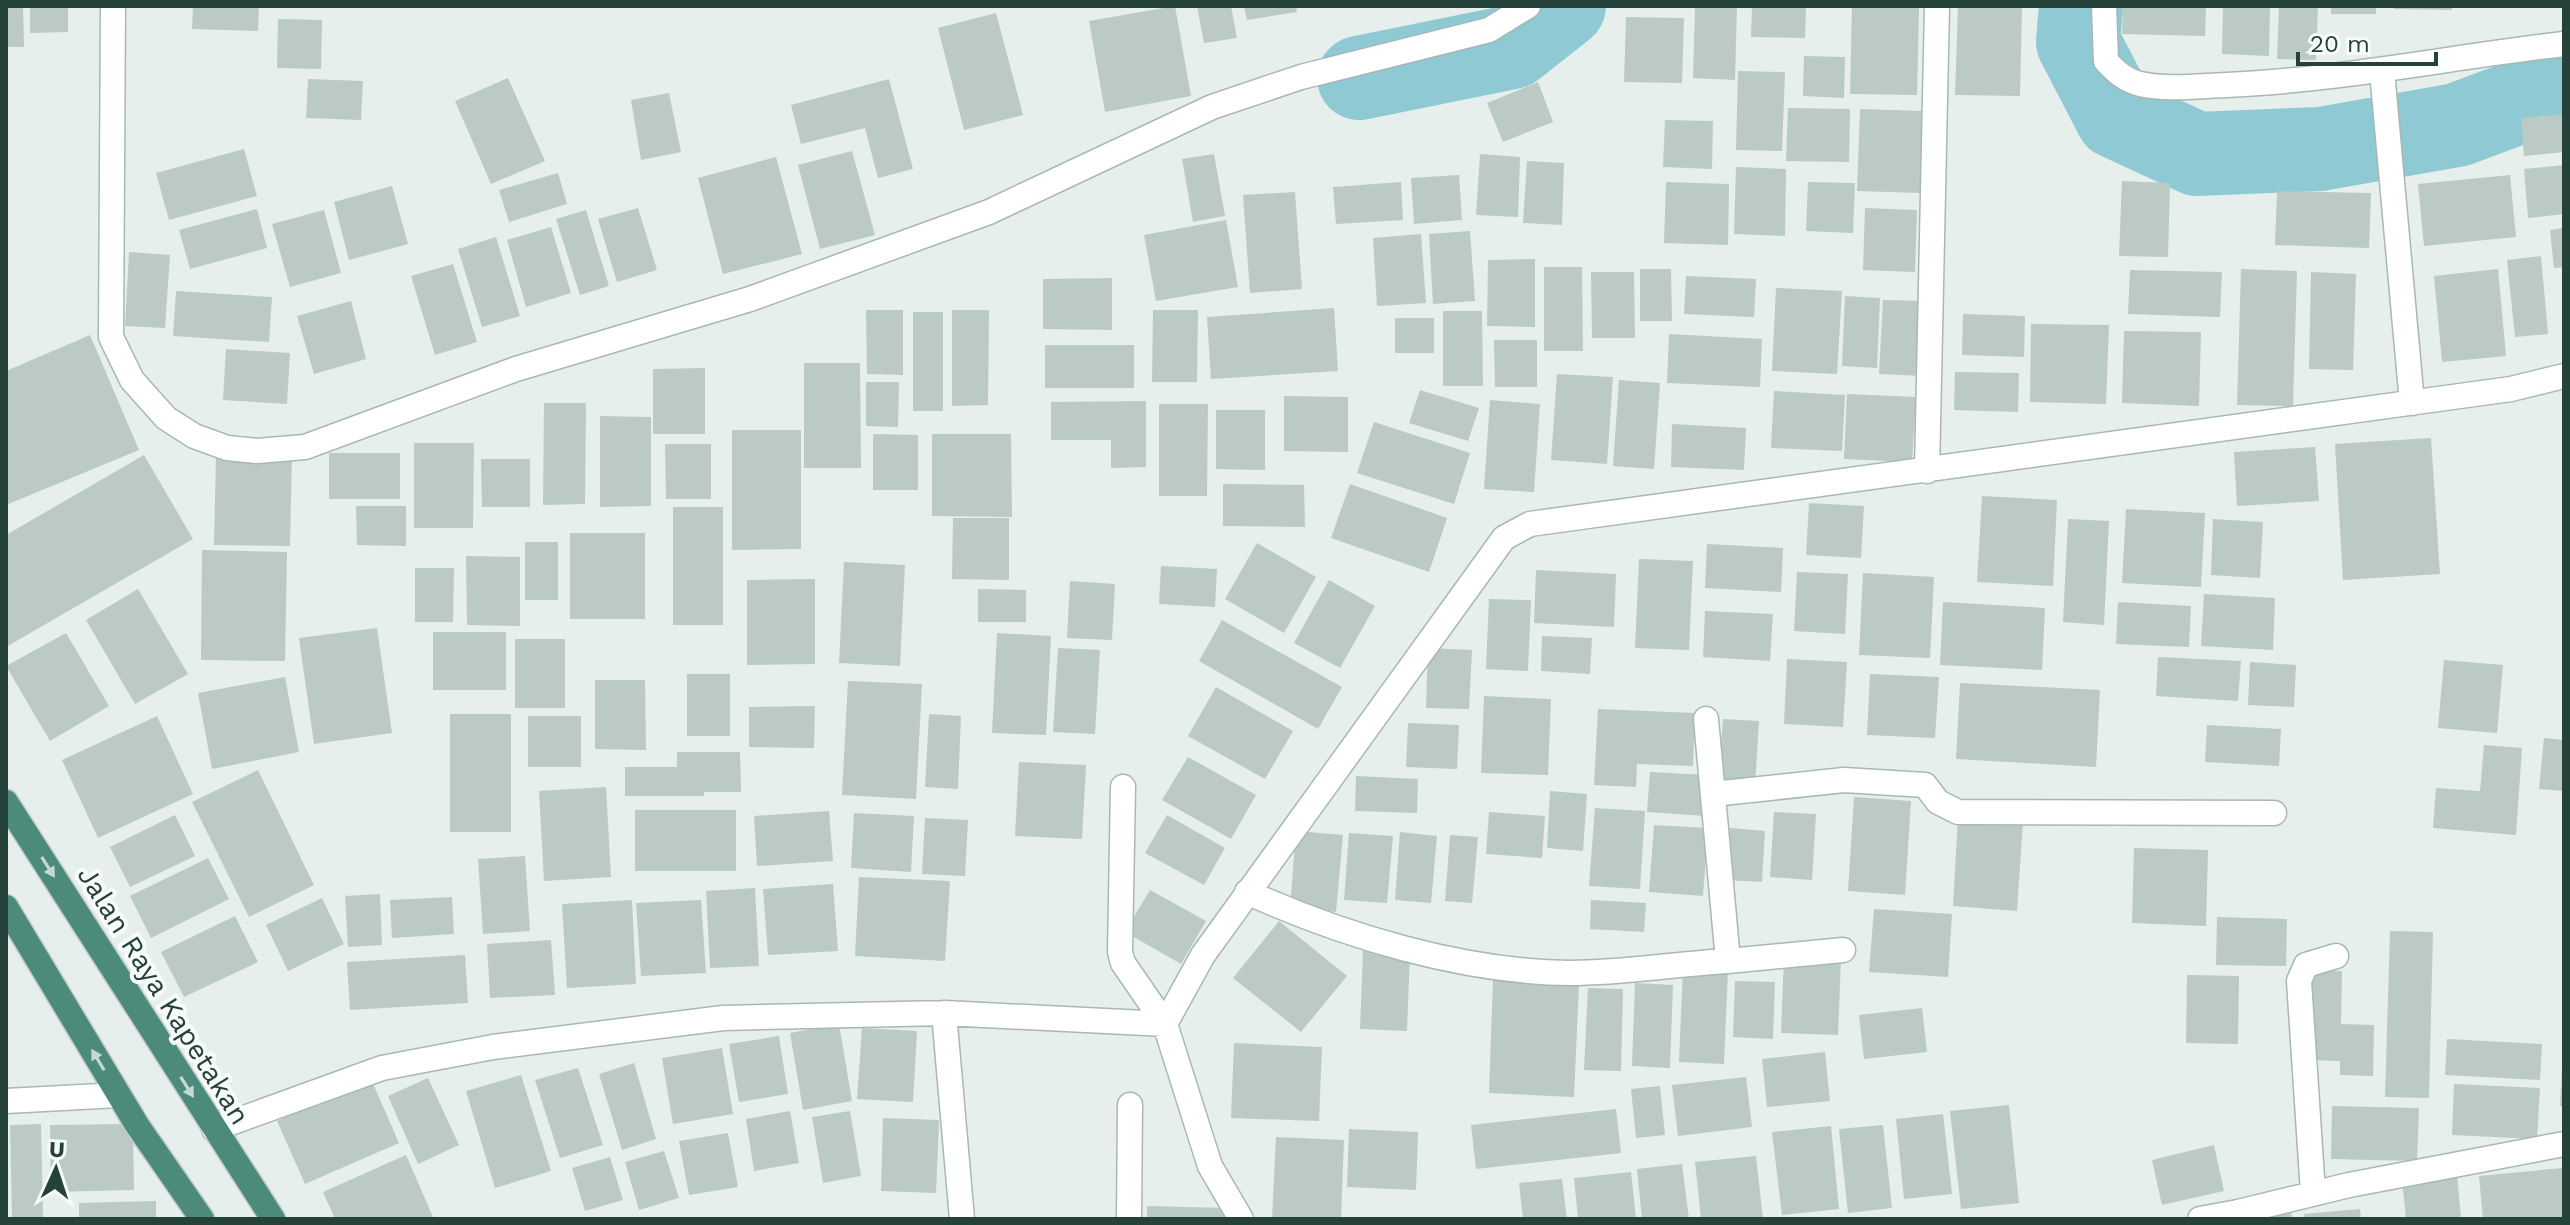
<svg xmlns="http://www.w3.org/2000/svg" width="2570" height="1225" viewBox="0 0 2570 1225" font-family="'Work Sans',sans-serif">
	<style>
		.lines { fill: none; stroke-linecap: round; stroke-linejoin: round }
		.river { stroke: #8ec9d4; stroke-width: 84 }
		.building { fill: #bbcac4 }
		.minor-casing { stroke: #a8b8b2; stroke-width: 27 }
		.trunk-casing { stroke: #c2cac8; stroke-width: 27 }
		.minor { stroke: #fff; stroke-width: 24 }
		.trunk { stroke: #4c8a7c; stroke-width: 24 }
		.oneway { fill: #c4d9d4 }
		.labels { text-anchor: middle; stroke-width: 8; stroke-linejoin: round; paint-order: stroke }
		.street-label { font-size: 28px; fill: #24423a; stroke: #f7fbf9 }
	</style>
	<rect width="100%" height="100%" fill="#e6efeb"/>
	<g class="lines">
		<path class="river" d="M2081,6L2078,42L2117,117L2197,154L2320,149L2457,125L2564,85
			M1359,78L1512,47L1564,6"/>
	</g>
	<path class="building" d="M6,6H23L24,47H6Z
		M30,6H68V32L30,33Z
		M193,6H259L258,31L192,29Z
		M1175,6L1191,96L1105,112L1089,21Z
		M1197,6H1231L1237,38L1204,43Z
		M1244,6H1296L1297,12L1247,20Z
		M1695,6H1737L1735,80L1693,78Z
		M1752,6H1806L1805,38L1751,37Z
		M1852,6L1919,8L1917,95L1850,94Z
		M1958,6L2022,7L2020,96L1955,95Z
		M2123,6H2206L2205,36L2122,34Z
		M2223,6H2270L2269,56L2222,54Z
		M2279,6H2318L2316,60L2277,59Z
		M2331,6H2376V14H2331Z
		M2394,6H2452V10L2394,9Z
		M996,13L1023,115L964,130L938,28Z
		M1626,17L1684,18L1682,83L1624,82Z
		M278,19L322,20L321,69L277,68Z
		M1804,56L1845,57L1844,98L1803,96Z
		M1738,71L1785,72L1782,151L1736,150Z
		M508,78L545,161L491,184L455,101Z
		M308,79L363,81L361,120L306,118Z
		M889,79L913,169L878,178L865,128L801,144L791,105Z
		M1538,82L1553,122L1503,142L1487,103Z
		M669,93L681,152L641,160L631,100Z
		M1788,108L1850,109L1849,162L1786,161Z
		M1860,109L1923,111L1920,193L1857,191Z
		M2564,114V152L2524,156L2521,118Z
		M1665,120L1713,121L1712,169L1663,167Z
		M244,149L257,196L169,220L156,173Z
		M852,151L875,235L820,249L798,165Z
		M1214,154L1225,216L1193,222L1182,159Z
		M1480,154L1520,157L1518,217L1476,215Z
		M776,157L802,254L723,274L698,178Z
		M1527,161L1564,163L1562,225L1523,223Z
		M2564,165V214L2528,218L2524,169Z
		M1736,167L1786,169L1785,236L1734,234Z
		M558,173L567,204L509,222L499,190Z
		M1459,175L1462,220L1414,224L1411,178Z
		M2510,175L2516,237L2424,246L2418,184Z
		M2122,181L2170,183L2168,257L2119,256Z
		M1401,182L1403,220L1336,224L1333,187Z
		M1666,182L1729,184L1728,245L1664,243Z
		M1808,182L1855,183L1853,233L1806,231Z
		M392,186L408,244L349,260L334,202Z
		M2277,191L2371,193L2369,248L2275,245Z
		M1295,192L1302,289L1250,293L1243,195Z
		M638,208L657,270L617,282L598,219Z
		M1865,208L1917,210L1915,272L1863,270Z
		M257,209L267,248L190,269L179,230Z
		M324,210L341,273L290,287L272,224Z
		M586,210L609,286L580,295L556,219Z
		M1226,220L1238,287L1156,301L1144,235Z
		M551,227L571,293L526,307L507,240Z
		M2564,228V267L2554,268L2550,230Z
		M1470,231L1475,301L1433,304L1429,234Z
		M1421,234L1426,303L1377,306L1373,238Z
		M496,237L520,316L482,327L458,249Z
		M129,252L170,255L165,328L125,326Z
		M2541,256L2548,334L2515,337L2507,260Z
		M1535,259V327L1487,326L1488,260Z
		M453,264L477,342L435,355L411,276Z
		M1544,267H1582L1583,351H1544Z
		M1640,269H1671L1672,321H1640Z
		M2241,269L2297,271L2293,406L2237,405Z
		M2498,269L2506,356L2442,362L2434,276Z
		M2130,270L2222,272L2220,317L2128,314Z
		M1591,272H1634L1635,338H1592Z
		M2311,272L2356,274L2353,370L2309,369Z
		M1686,276L1756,279L1754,317L1684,314Z
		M1112,278V330L1043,329V279Z
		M1776,288L1842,291L1837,374L1772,371Z
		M176,291L272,297L269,342L173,336Z
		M1845,296L1880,298L1877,368L1842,366Z
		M1883,300L1926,301L1923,376L1879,374Z
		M351,301L366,359L314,374L297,316Z
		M1334,308L1338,371L1211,379L1207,317Z
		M866,310H903V375L867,374Z
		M952,310H989L988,405L952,406Z
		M1153,310H1198L1197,382H1152Z
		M1443,311H1482L1483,386H1443Z
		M913,312H943V411H913Z
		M1963,314L2025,316L2024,357L1962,355Z
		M1395,318H1434V353H1395Z
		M2031,324L2109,325L2106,404L2030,402Z
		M2124,331L2201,332L2199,406L2122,403Z
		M1669,334L1762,339L1760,387L1667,383Z
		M90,335L139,450L6,505V371Z
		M1494,340H1537V387H1495Z
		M1045,345H1134V388H1045Z
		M226,349L290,353L287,404L223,400Z
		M804,363H860L861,468H804Z
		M705,368V434H653V369Z
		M1955,372L2019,373L2018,412L1954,410Z
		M1557,374L1613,377L1607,464L1551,460Z
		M1619,380L1660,383L1654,469L1613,466Z
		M866,382H899L898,427L866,426Z
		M1420,390L1479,408L1468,441L1409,423Z
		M1774,391L1845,395L1842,451L1771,448Z
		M1847,394L1916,397L1912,462L1844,459Z
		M1284,396L1348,397V452L1284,451Z
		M1490,400L1540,404L1534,492L1484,489Z
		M1146,401V467L1111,468V440H1051V402Z
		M544,403H586L585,504L543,505Z
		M1159,404H1208L1207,496H1159Z
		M1216,410H1265V470L1216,469Z
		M600,416L651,417V506L600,507Z
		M1374,422L1470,453L1454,504L1357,473Z
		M1672,424L1746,428L1744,470L1671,467Z
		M732,430H801V549L732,550Z
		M873,434L918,435V490H873Z
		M932,434H1011L1012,517L932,516Z
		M2431,438L2440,574L2343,580L2335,444Z
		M414,443H474L473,528H414Z
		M665,444H711V499H666Z
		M2315,447L2319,501L2237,506L2234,452Z
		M329,453H400V499H329Z
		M216,454L292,455L290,546L214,545Z
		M144,455L193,539L6,647V535Z
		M481,459H530V507H482Z
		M1223,484L1304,485L1305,527L1223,526Z
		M1350,484L1447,518L1429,572L1331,538Z
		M1982,496L2057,500L2053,586L1977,582Z
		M1809,503L1864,506L1861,558L1806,555Z
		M356,506H406V546L357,545Z
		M673,507H723V625H673Z
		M2126,509L2205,513L2201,587L2122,583Z
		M953,518H1009V580L952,579Z
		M2068,519L2109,521L2104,625L2063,622Z
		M2213,519L2263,522L2260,578L2211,575Z
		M570,533H645V619H570Z
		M525,542H558V600H525Z
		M1257,543L1316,577L1284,633L1225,599Z
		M1707,544L1783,548L1781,592L1705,588Z
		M202,550L287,552L285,661L201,660Z
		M466,556L520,557V626L467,625Z
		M1639,559L1693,561L1689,650L1635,648Z
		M844,562L905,565L900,666L839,663Z
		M1161,566L1217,569L1215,607L1159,604Z
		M415,568H454L453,622H415Z
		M1536,570L1616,574L1614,627L1534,623Z
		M1797,572L1848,574L1845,634L1794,631Z
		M1863,573L1934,577L1930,658L1859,655Z
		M815,579V664L747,665V580Z
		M1329,580L1375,606L1340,668L1294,643Z
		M1070,581L1115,584L1112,640L1067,638Z
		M138,589L188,674L135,704L86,620Z
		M978,589L1026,590V622H978Z
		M2204,594L2275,598L2273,650L2201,646Z
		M1489,599L1531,600L1528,671L1486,669Z
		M1943,602L2045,608L2042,670L1940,665Z
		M2118,602L2191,606L2189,647L2116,644Z
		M1705,611L1773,614L1770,661L1703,657Z
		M1222,620L1342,687L1318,729L1199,661Z
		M377,628L392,733L314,744L299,638Z
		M433,632H506V690H433Z
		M66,633L109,706L50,741L6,666Z
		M997,633L1051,636L1046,735L992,733Z
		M1542,636L1592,638L1590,674L1541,671Z
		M515,639H565V708H515Z
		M1058,648L1100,650L1095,734L1053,732Z
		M1428,648L1472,650L1469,709L1426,708Z
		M2158,657L2241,661L2238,701L2156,696Z
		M1787,659L1847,662L1843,727L1784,724Z
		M2444,660L2503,665L2497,733L2438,728Z
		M2250,662L2296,665L2294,707L2248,705Z
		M687,674H730V736H687Z
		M1870,674L1939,677L1935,738L1867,735Z
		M285,677L299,752L212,769L198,693Z
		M595,680H645L646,750L595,749Z
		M848,681L922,684L916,799L842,795Z
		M1960,683L2100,690L2096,767L1956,759Z
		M1216,687L1293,731L1265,779L1188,736Z
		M1484,696L1551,699L1548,775L1481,773Z
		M815,706L814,748L749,747V707Z
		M1598,709L1695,713L1693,766L1637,764L1636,787L1594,785Z
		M450,714H511V832H450Z
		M929,714L961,716L958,789L925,787Z
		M157,716L193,794L98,838L62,760Z
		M528,716H581V767H528Z
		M1723,719L1759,721L1755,786L1718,784Z
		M1408,723L1459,725L1457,769L1406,767Z
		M2207,725L2281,729L2279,766L2205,762Z
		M2544,738L2564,740V791L2539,789Z
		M2484,745L2522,748L2516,835L2433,828L2436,788L2480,791Z
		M677,752H740L741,792H704V796H625V767H677Z
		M1188,757L1256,795L1231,839L1162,800Z
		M1019,762L1086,765L1082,839L1015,836Z
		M258,770L314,885L249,917L192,802Z
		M1650,772L1707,775L1705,816L1647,812Z
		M1356,776L1418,779L1417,813L1355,811Z
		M606,787L611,877L544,881L539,791Z
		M1550,791L1587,794L1583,851L1547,848Z
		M1854,797L1911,801L1905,895L1848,891Z
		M1595,808L1645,811L1640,889L1589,886Z
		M635,810H736V871H635Z
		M829,811L833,861L757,866L754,816Z
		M1489,812L1545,816L1542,858L1486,854Z
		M1774,812L1816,814L1812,880L1770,877Z
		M854,813L914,816L911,872L851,868Z
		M175,815L195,856L130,887L110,847Z
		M1167,815L1225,848L1204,885L1145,853Z
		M1958,817L2023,821L2017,911L1953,906Z
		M925,818L968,820L965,876L922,874Z
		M1654,825L1708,828L1703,896L1649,892Z
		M1730,828L1765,831L1762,882L1726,880Z
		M1296,831L1343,835L1336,912L1290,908Z
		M1400,832L1437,836L1431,903L1395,900Z
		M1349,833L1393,836L1387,903L1344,900Z
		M1450,835L1478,837L1472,903L1445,901Z
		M2134,848L2208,850L2206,926L2132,923Z
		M525,856L530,931L483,934L478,859Z
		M208,858L229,899L151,938L130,896Z
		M859,877L950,881L945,961L855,956Z
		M833,884L838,951L768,955L763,889Z
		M755,888L759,966L710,968L706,891Z
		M1150,890L1206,921L1181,964L1125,932Z
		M380,894L382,945L348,947L345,896Z
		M452,897L454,934L392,938L390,900Z
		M322,898L344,944L288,971L266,925Z
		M632,900L636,984L567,988L562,904Z
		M701,900L706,973L641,976L636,903Z
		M1591,900L1646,903L1644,932L1590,929Z
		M1874,909L1952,914L1948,977L1869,972Z
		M235,916L258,962L184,997L161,952Z
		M2217,917L2287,919L2286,966L2216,965Z
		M1279,921L1347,976L1301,1032L1233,978Z
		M2390,931L2433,932L2429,1098L2385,1097Z
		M551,940L555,995L490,998L487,944Z
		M1363,951L1410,953L1407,1031L1360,1029Z
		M465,955L468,1003L350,1010L347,962Z
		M1784,957L1841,959L1838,1035L1781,1033Z
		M1683,967L1728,969L1724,1064L1679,1062Z
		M2309,970L2342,971L2341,1024L2374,1025L2373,1076L2340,1075V1061L2306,1060Z
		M2187,975L2239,976L2238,1044L2186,1043Z
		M1493,980L1579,984L1574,1097L1489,1093Z
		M1735,981L1775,982L1773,1039L1733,1037Z
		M1635,983L1673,985L1670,1068L1632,1066Z
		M1588,988L1623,989L1621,1071L1584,1070Z
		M1922,1008L1927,1052L1864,1059L1859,1015Z
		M839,1024L852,1101L803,1110L790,1033Z
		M862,1028L917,1031L913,1102L857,1099Z
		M779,1036L788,1094L739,1102L729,1044Z
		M2447,1039L2542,1044L2540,1080L2445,1075Z
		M1234,1043L1322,1047L1319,1121L1231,1118Z
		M722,1048L733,1114L673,1124L662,1058Z
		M1825,1052L1830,1101L1767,1107L1762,1059Z
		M634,1063L656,1139L622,1150L599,1074Z
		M578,1068L603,1145L560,1158L535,1080Z
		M2562,1069H2564V1106H2560Z
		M521,1075L551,1171L495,1188L466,1091Z
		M1746,1077L1752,1127L1678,1136L1672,1085Z
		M428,1078L459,1145L418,1164L388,1096Z
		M371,1079L399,1143L305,1184L277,1121Z
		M2454,1084L2540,1088L2537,1139L2452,1135Z
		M1660,1086L1665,1135L1636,1138L1631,1089Z
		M2009,1105L2019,1203L1961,1209L1950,1111Z
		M2332,1106L2419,1108L2417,1161L2331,1159Z
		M1616,1109L1621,1153L1476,1169L1471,1125Z
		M790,1111L799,1163L754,1171L746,1119Z
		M850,1111L861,1176L823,1183L812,1117Z
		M1943,1114L1952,1194L1904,1199L1896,1119Z
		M883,1118L939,1120L936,1193L881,1191Z
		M41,1124L43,1218H12L10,1125Z
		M133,1124L134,1190L51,1192L50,1125Z
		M1883,1125L1892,1208L1848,1213L1839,1129Z
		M1831,1126L1839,1209L1782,1215L1772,1132Z
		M1349,1129L1418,1132L1416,1190L1347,1187Z
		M728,1133L738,1187L689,1195L679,1141Z
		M1276,1137L1344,1140L1341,1219H1272Z
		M2214,1145L2224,1191L2162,1205L2152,1160Z
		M664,1151L679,1198L639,1210L625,1162Z
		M406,1155L433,1217L335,1219L323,1192Z
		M1756,1156L1763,1219H1701L1695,1162Z
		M610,1157L623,1200L585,1211L572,1168Z
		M1682,1164L1689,1219H1642L1637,1169Z
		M2562,1168L2564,1219H2483L2479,1176Z
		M1631,1172L1636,1219H1578L1574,1178Z
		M2457,1173L2461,1219H2406L2402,1179Z
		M1562,1179L1567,1219H1523L1519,1183Z
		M156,1201V1219H79V1203Z
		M1147,1206L1226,1208L1225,1219H1147Z
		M2360,1209L2361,1219H2305L2304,1214Z
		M2291,1211L2292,1219H2257Z"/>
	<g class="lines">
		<defs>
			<path id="minor" d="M113,6L111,337L132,380L166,418L194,436L227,448L257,451L305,447L516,369L750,299L989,212L1212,107L1301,77L1489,30L1528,6
				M2104,6L2106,61C2116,72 2125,80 2140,84C2167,90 2198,86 2226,85C2340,80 2451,57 2564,44
				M2382,71L2412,403
				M1927,471L1937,6
				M1123,787L1120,952L1123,963L1165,1024L1210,1166L1241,1219
				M1713,794L1844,780L1925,785L1938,802L1958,812L2274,813
				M1247,892C1344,936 1463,972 1570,973C1623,973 1675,964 1728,961L1706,719
				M1728,961L1843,950
				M944,1013L962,1219
				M6,1101L119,1095
				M214,1129L382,1068L493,1047L723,1018L944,1013L1165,1024L1203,955L1504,538L1530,524L2511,389L2564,376
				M2313,1193L2299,981L2306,965L2336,956
				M2238,1212L2349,1185L2564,1144
				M1129,1219L1130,1105
				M2200,1219L2238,1212L2240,1219"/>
			<path id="trunk" d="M6,802L273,1219
				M6,907L137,1125L202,1219"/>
		</defs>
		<use href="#minor" class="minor-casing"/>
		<use href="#trunk" class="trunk-casing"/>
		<use href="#minor" class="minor"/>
		<use href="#trunk" class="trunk"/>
	</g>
	<defs><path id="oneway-solid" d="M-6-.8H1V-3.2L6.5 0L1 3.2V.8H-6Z" transform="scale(2)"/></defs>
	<g class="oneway">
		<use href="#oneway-solid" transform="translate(48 867) rotate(58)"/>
		<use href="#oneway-solid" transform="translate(98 1060) rotate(-121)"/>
		<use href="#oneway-solid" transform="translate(187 1087) rotate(58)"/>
	</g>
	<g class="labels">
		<g class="street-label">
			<text transform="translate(164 995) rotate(58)" y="10">Jalan Raya Kapetakan</text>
		</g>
	</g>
	<rect width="2570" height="1225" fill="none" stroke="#24423a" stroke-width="16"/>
	<g transform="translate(56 1169) rotate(3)" stroke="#f7fbf9" stroke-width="6" paint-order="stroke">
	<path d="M0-6L14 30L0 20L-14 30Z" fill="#24423a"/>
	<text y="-12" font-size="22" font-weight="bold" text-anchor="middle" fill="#24423a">U</text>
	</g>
	<path d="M2298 52v12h138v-12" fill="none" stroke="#24423a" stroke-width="4"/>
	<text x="2310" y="52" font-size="24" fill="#24423a" stroke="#f7fbf9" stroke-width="6" paint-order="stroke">20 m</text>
</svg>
